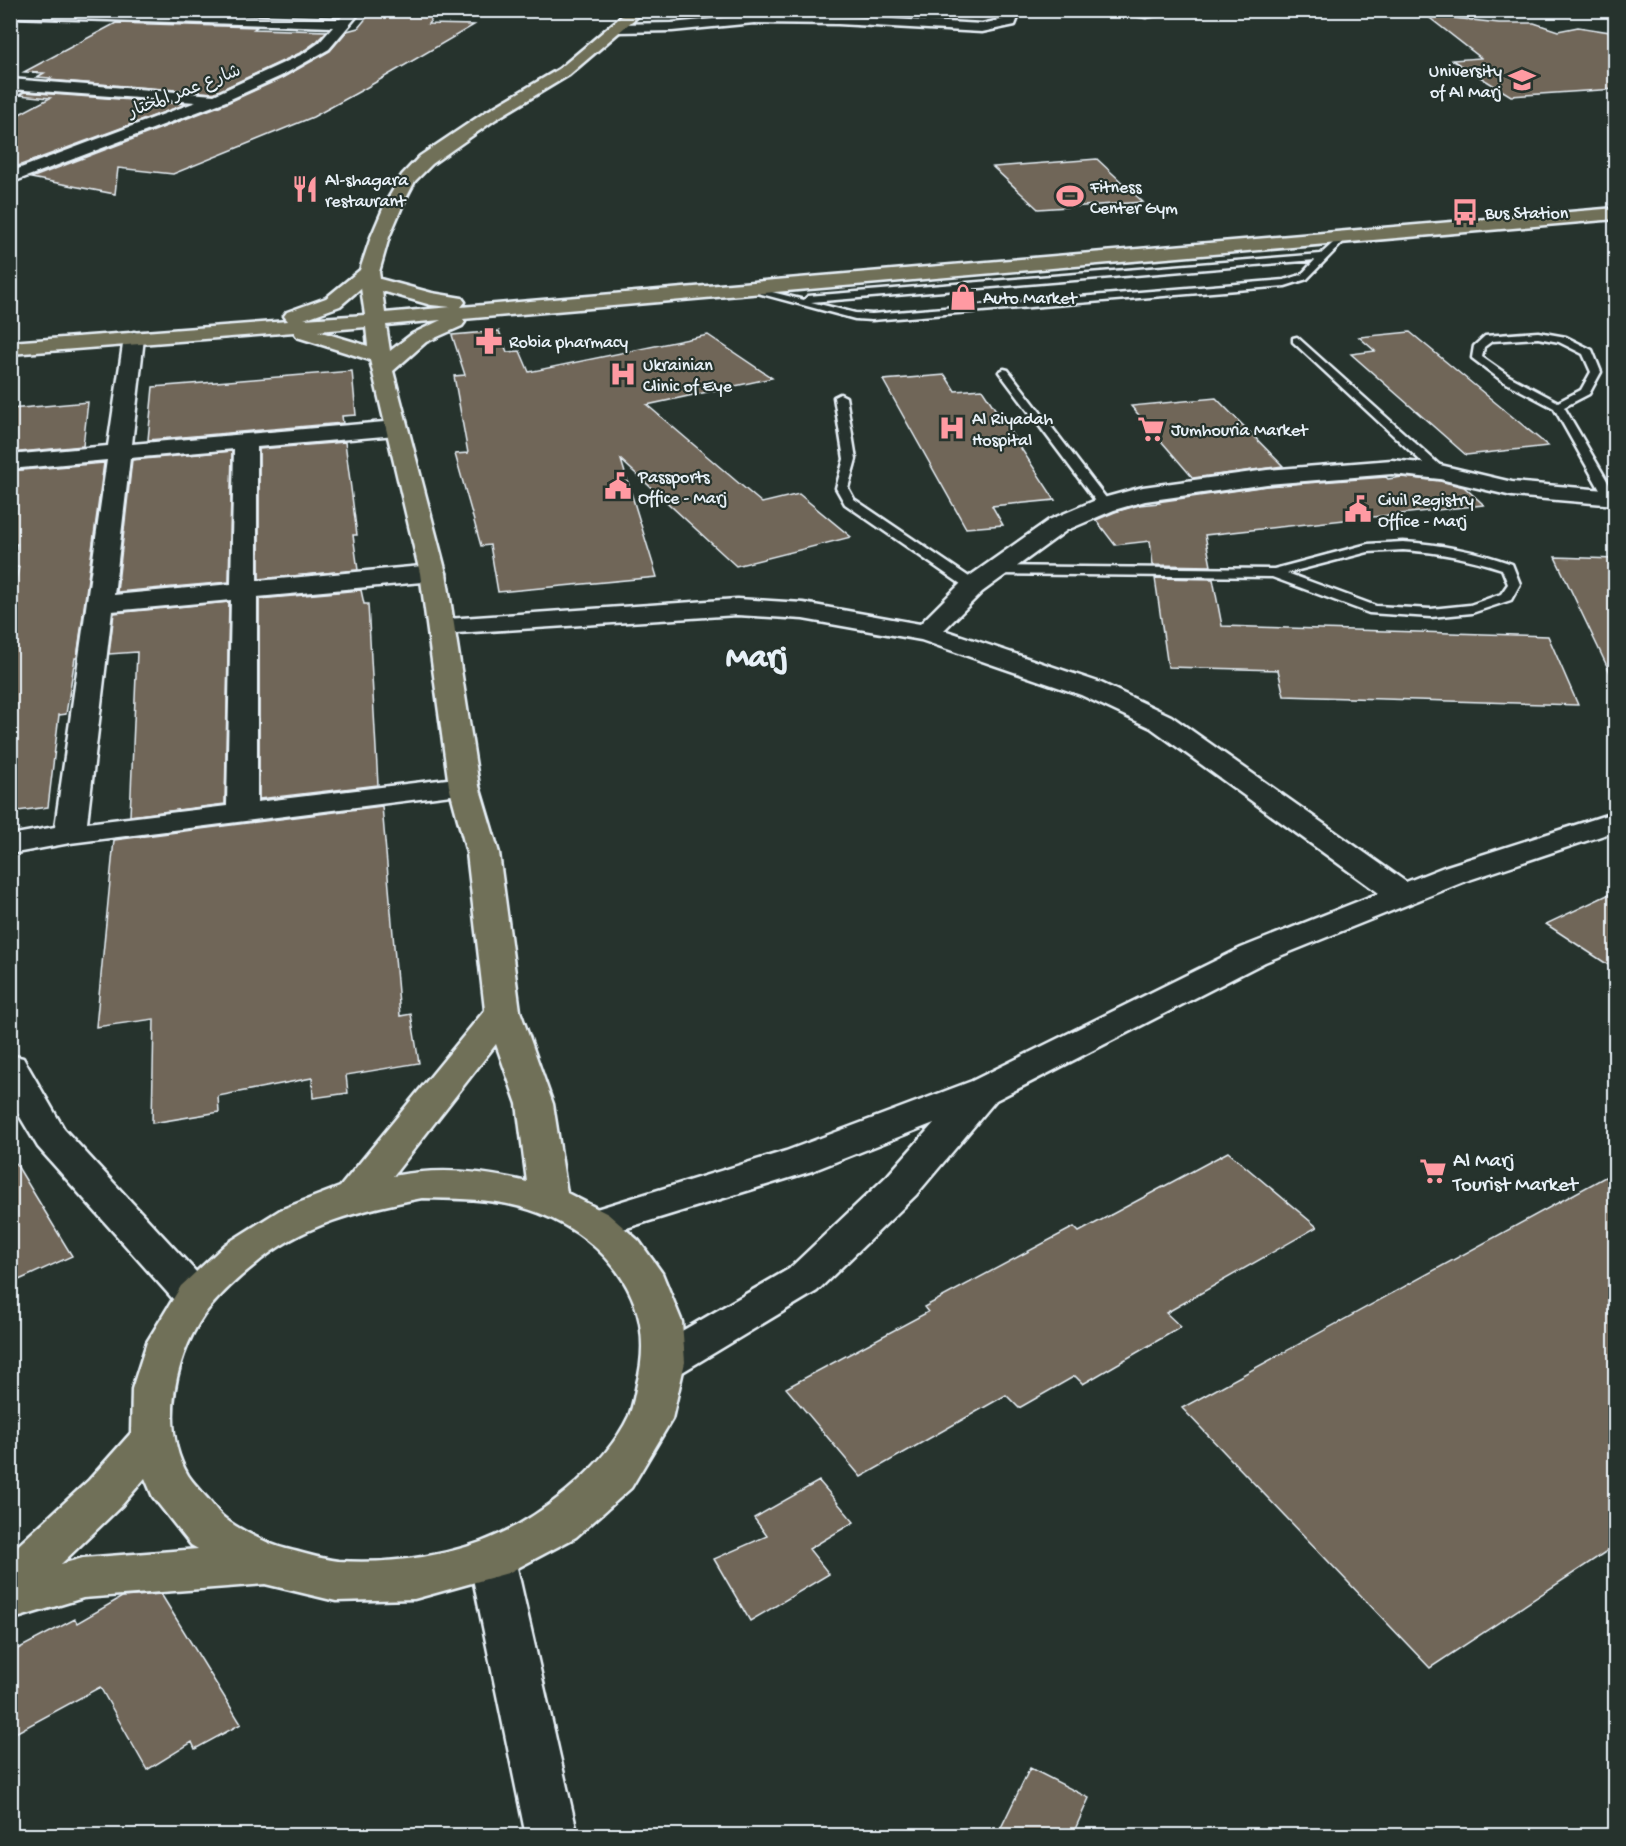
<svg xmlns="http://www.w3.org/2000/svg" width="1626" height="1846" viewBox="0 0 1626 1846" font-family="'Gochi Hand','Playpen Sans Arabic',sans-serif">
	<style>
		.building { fill: #706659; stroke: #e8f1f8; stroke-width: 1.5 }
		.lines { fill: none; stroke-linecap: round; stroke-linejoin: round }
		.service-casing { stroke: #e8f1f8; stroke-width: 5 }
		.minor-casing { stroke: #e8f1f8; stroke-width: 5 }
		.primary-casing { stroke: #e8f1f8; stroke-width: 5 }
		.service { fill: #26332d; fill-rule: evenodd }
		.minor { fill: #26332d; fill-rule: evenodd }
		.primary { fill: #706f59; fill-rule: evenodd }
		.labels { text-anchor: middle; stroke-width: 4.5; stroke-linejoin: round; paint-order: stroke }
		.far-poi-label { font-size: 18px; fill: #e8f1f8; stroke: #26332d; text-anchor: start }
		.far-street-label { font-size: 18px; fill: #e8f1f8; stroke: #26332d }
		.poi-label { font-size: 21px; fill: #e8f1f8; stroke: #26332d; text-anchor: start }
		.town-label { font-size: 33px; font-weight: bold; fill: #e8f1f8; stroke: #26332d }
	</style>
	<rect width="100%" height="100%" fill="#26332d"/>
	<filter id="ink" filterUnits="userSpaceOnUse"><feTurbulence type="fractalNoise" baseFrequency=".0167" numOctaves="2"/><feDisplacementMap in="SourceGraphic" scale="12" xChannelSelector="R" yChannelSelector="G"/><feConvolveMatrix kernelMatrix="1 2 1 2 8 2 1 2 1" color-interpolation-filters="sRGB"/></filter>
	<g filter="url(#ink)">
		<path class="building" d="M397,10H438L428,24L474,25L364,89L313,117L173,174L118,168L115,194L31,178L227,103L282,78L330,51L347,31L358,28L368,16H392Z
			M1426,15L1499,23H1534L1558,31L1578,27L1616,33V89L1511,96L1452,60L1481,58Z
			M116,23L257,27L254,29L327,31L317,41L302,52L214,93L48,80L51,78L37,77L44,73L24,72Z
			M24,92L186,104L10,169V119L50,98L19,95Z
			M1097,159L1143,202L1038,209L993,167Z
			M499,331L507,352L520,351L529,372L708,335L772,378L647,405L762,503L799,494L851,537L736,566L621,460L657,577L498,592L490,545L481,546L455,454L468,453L454,376L465,375L452,335Z
			M1410,332L1439,356L1548,446L1466,455L1351,354L1375,351L1359,337Z
			M352,371L356,415L342,416L343,423L148,440L153,387Z
			M945,375L955,391L982,389L1055,500L992,506L1003,525L966,528L883,380Z
			M1216,398L1283,466L1193,478L1131,406Z
			M88,402L83,446L10,453V409Z
			M345,442L357,535H353L358,570L259,579V449Z
			M232,451L229,582L117,592L132,460Z
			M104,463L77,658H75L66,714L59,715L48,807L10,812V605L19,567L11,568L17,544H10V471Z
			M1386,477L1388,479L1402,477L1440,481L1464,487L1484,505L1205,535L1211,566L1153,565L1150,541L1115,545L1096,520L1115,512L1139,505L1159,503L1157,502L1267,486Z
			M1555,557L1616,559V685Z
			M1155,578L1213,579L1222,626L1548,636L1578,705L1284,696L1278,670L1168,667Z
			M361,590L364,604H368L378,785L259,799V599Z
			M229,602L225,804L130,816L137,652L109,654L114,613Z
			M382,806L400,1016L411,1014L419,1063L346,1075L348,1093L313,1098L312,1078L218,1096L219,1112L152,1123L154,1019L96,1027L114,840Z
			M1616,891V970L1546,924Z
			M1228,1152L1317,1227L1166,1313L1181,1327L1083,1384L1075,1376L1019,1408L1006,1395L861,1477L786,1388L928,1312L924,1307L1074,1227L1079,1232Z
			M10,1154L72,1256L10,1284Z
			M1616,1171V1545L1430,1668L1182,1408Z
			M819,1481L854,1522L809,1549L829,1574L750,1621L714,1559L767,1536L754,1518Z
			M161,1594L241,1724L195,1749L192,1742L147,1770L100,1687L10,1736V1653L75,1619L77,1623L122,1597Z
			M1030,1768L1089,1798L1072,1836H997Z"/>
		<g class="lines">
			<defs>
				<path id="service" d="M1343,234L1348,237L1346,239L1307,279L1285,286L872,320L855,319L739,288L744,285L804,300L808,296L1321,254ZM1315,260L1301,275L1284,280L872,314L855,313L811,302Z
					M1538,332L1566,337L1592,350L1601,372L1589,394L1564,407L1616,496L1614,500H1606L1604,497L1554,408L1501,380L1472,358L1474,346L1485,336ZM1538,338L1559,342L1583,354L1591,372L1581,390L1558,402L1509,376L1482,357L1484,347L1492,341Z
					M1297,337L1444,469V475H1436L1293,342V338Z
					M1004,369L1008,370L1109,502V508H1101L999,372Z
					M840,394L846,397L856,459L848,488L854,499L978,583L979,586L978,589H968L845,504L836,488L844,459L834,397Z
					M1403,542C1441,544 1475,551 1512,564L1520,584L1511,600L1472,613L1431,617L1369,613L1272,577L994,574L988,570L994,566L1274,569L1368,544ZM1403,550C1438,552 1469,558 1502,569L1508,584L1501,594L1470,605L1431,609L1376,606L1287,573L1368,552Z"/>
				<path id="minor" d="M10,10L340,19L347,10H362L329,49L281,76L226,101L10,183V172L196,102L10,89V79L214,95L303,54L319,43L333,27L10,17Z
					M1007,10H1021L1015,25L982,32L838,24L754,23L672,31L618,32L611,28L618,24L672,23L754,15L838,16L982,24L1004,19Z
					M1121,10H1170L1168,13L1146,17L1123,13Z
					M134,332L141,334L144,338L132,444L396,421L404,423L407,428L404,433L396,435L257,447V581L433,565L442,568L446,573L442,578L433,581L257,597V802L464,777L475,780L479,786L475,792L70,843L10,854V835L55,827L107,460L10,469V455L108,446L124,338L127,334ZM234,449L231,584L114,595L130,458ZM231,600L227,806L87,823L112,611Z
					M1392,460L1440,465L1512,482L1616,491V505L1512,496L1440,479L1392,474L1267,484L1145,501L1114,510L1067,530L982,592L944,630L1101,683L1171,716L1406,882L1444,867L1616,812V831L1466,881L1265,962L996,1100L916,1195L817,1291L679,1374L664,1379L649,1374L643,1362L649,1350L789,1269L888,1175L934,1123L812,1171L594,1238L580,1234L574,1224L580,1214L786,1151L972,1081L1241,948L1379,893L1151,728L1081,695L921,640L803,619L737,615L441,634L432,632L428,626L432,620L737,599L803,603L920,624L964,580L1049,520L1096,500L1143,487L1267,470Z
					M10,1055L23,1058L64,1129L209,1286L215,1297L209,1308L195,1313L181,1308L38,1147L10,1100Z
					M492,1539L508,1545L515,1559L578,1836H526L469,1559L476,1545Z"/>
				<path id="primary" d="M629,10H645L569,75L496,119L432,164L415,181L404,202L389,237L379,272L380,279L432,293L462,298L465,302L461,307L1616,208V219L463,319L465,322L462,326L426,342L393,371L446,573L479,786L499,853L520,1011L553,1104L567,1193L608,1214L639,1241L662,1273L682,1322L685,1362L672,1419L631,1488L576,1537L508,1573L414,1599L336,1601L265,1584L83,1598L10,1620V1553L89,1480L131,1433L132,1389L147,1342L181,1286L226,1244L280,1210L340,1187L485,1010L467,853L449,786L420,573L370,360L297,337L294,332L10,354V342L288,321L284,316L287,312L326,298L360,270L371,237L386,202L402,175L420,156L484,113L559,69ZM361,288L365,315L304,319L340,306ZM382,291L431,305L451,307L385,313ZM441,320L412,334L390,351L386,325ZM366,327L368,346L318,331ZM496,1044L517,1104L527,1182C482,1171 439,1167 393,1176ZM422,1198C461,1199 502,1198 539,1213C611,1242 658,1305 637,1384C635,1394 633,1406 629,1416C604,1469 536,1522 481,1542C437,1558 385,1564 338,1561C321,1559 303,1553 286,1549C269,1545 235,1528 222,1516C216,1510 211,1502 205,1496C200,1489 193,1483 188,1475C159,1426 175,1350 210,1307C222,1293 238,1278 253,1266C302,1224 360,1210 422,1198ZM145,1478L153,1497L191,1545L198,1549L83,1558L61,1564L121,1506Z"/>
			</defs>
			<use href="#service" class="service-casing"/>
			<use href="#minor" class="minor-casing"/>
			<use href="#primary" class="primary-casing"/>
			<use href="#service" class="service"/>
			<use href="#minor" class="minor"/>
			<use href="#primary" class="primary"/>
		</g>
	</g>
	<defs>
		<symbol id="university-bare" viewBox="-9 -9 18 18"><path d="M0-5L7-2L0 1L-7-2ZM-4 1L0 2.5L4 1V4Q0 6-4 4Z" fill="#ff9aa2" stroke="#26332d" stroke-width="2.5" paint-order="stroke"/></symbol>
		<symbol id="restaurant-bare" viewBox="-9 -9 18 18"><path d="M-5-6h1v4h1v-4h1v4h1v-4h1v5L-1.5 .5V6h-2V.5L-5-1ZM5-6V6H3V1.5H1.5Q1.5-4 5-6Z" fill="#ff9aa2" stroke="#26332d" stroke-width="2.5" paint-order="stroke"/></symbol>
		<symbol id="stadium-bare" viewBox="-9 -9 18 18"><path d="M0-5a6.5 5 0 1 0 0 10a6.5 5 0 1 0 0-10ZM-3.5-1.8h7v3.6h-7Z" fill="#ff9aa2" stroke="#26332d" stroke-width="2.5" paint-order="stroke"/></symbol>
		<symbol id="bus-bare" viewBox="-9 -9 18 18"><path d="M-5-6H5V4H4V6H2V4H-2V6H-4V4H-5ZM-3.5-4V0h7V-4ZM-3.5 1.2v1.5H-2V1.2ZM2 1.2v1.5H3.5V1.2Z" fill="#ff9aa2" stroke="#26332d" stroke-width="2.5" paint-order="stroke"/></symbol>
		<symbol id="shop-bare" viewBox="-9 -9 18 18"><path d="M-5-2.5h2.3a2.7 3.5 0 0 1 5.4 0H5L5.5 6h-11ZM-1.5-2.5h3a1.5 2.3 0 0 0-3 0Z" fill="#ff9aa2" stroke="#26332d" stroke-width="2.5" paint-order="stroke"/></symbol>
		<symbol id="pharmacy-bare" viewBox="-9 -9 18 18"><path d="M-2-6h4v4h4v4h-4v4h-4v-4h-4v-4h4Z" fill="#ff9aa2" stroke="#26332d" stroke-width="2.5" paint-order="stroke"/></symbol>
		<symbol id="hospital-bare" viewBox="-9 -9 18 18"><path d="M-5-5h3v3.5h4V-5h3V5h-3V1.5h-4V5h-3Z" fill="#ff9aa2" stroke="#26332d" stroke-width="2.5" paint-order="stroke"/></symbol>
		<symbol id="supermarket-bare" viewBox="-9 -9 18 18"><path d="M-6-5.5h2.5l.6 2H6L4.5 2H-2.5L-4.4-4H-6ZM-1.5 3.2a1.3 1.3 0 1 0 .1 0ZM3 3.2a1.3 1.3 0 1 0 .1 0Z" fill="#ff9aa2" stroke="#26332d" stroke-width="2.5" paint-order="stroke"/></symbol>
		<symbol id="civic-bare" viewBox="-9 -9 18 18"><path d="M-.6-6.5H3V-4.5H.6V-3L4-1V1h2V6H-6V1h2V-1L-.6-3ZM-1.2 2.5V6h2.4V2.5Z" fill="#ff9aa2" stroke="#26332d" stroke-width="2.5" paint-order="stroke"/></symbol>
	</defs>
	<g fill-rule="evenodd">
		<use href="#university-bare" x="1503" y="61" width="38" height="38"/>
		<use href="#restaurant-bare" x="286" y="170" width="38" height="38"/>
		<use href="#stadium-bare" x="1051" y="177" width="38" height="38"/>
		<use href="#bus-bare" x="1446" y="193" width="38" height="38"/>
		<use href="#shop-bare" x="944" y="278" width="38" height="38"/>
		<use href="#pharmacy-bare" x="470" y="322" width="38" height="38"/>
		<use href="#hospital-bare" x="604" y="355" width="38" height="38"/>
		<use href="#hospital-bare" x="933" y="409" width="38" height="38"/>
		<use href="#supermarket-bare" x="1132" y="410" width="38" height="38"/>
		<use href="#civic-bare" x="599" y="467" width="38" height="38"/>
		<use href="#civic-bare" x="1339" y="490" width="38" height="38"/>
		<use href="#supermarket-bare" x="1414" y="1152" width="38" height="38"/>
	</g>
	<g class="labels">
		<g class="far-poi-label">
			<text x="1502" y="76" text-anchor="end">University<tspan x="1502" dy="21">of Al Marj</tspan></text>
			<text x="325" y="185">Al-shagara<tspan x="325" dy="21">restaurant</tspan></text>
			<text x="1090" y="192">Fitness<tspan x="1090" dy="21">Center Gym</tspan></text>
			<text x="1485" y="218">Bus Station</text>
			<text x="983" y="303">Auto Market</text>
			<text x="509" y="347">Robia pharmacy</text>
			<text x="643" y="370">Ukrainian<tspan x="643" dy="21">Clinic of Eye</tspan></text>
			<text x="972" y="424">Al Riyadah<tspan x="972" dy="21">Hospital</tspan></text>
			<text x="1171" y="435">Jumhouria Market</text>
			<text x="638" y="482">Passports<tspan x="638" dy="21">Office - Marj</tspan></text>
			<text x="1378" y="505">Civil Registry<tspan x="1378" dy="21">Office - Marj</tspan></text>
		</g>
		<g class="far-street-label">
			<text transform="translate(184 90) rotate(-21)" y="6">شارع عمر المختار</text>
		</g>
		<g class="poi-label">
			<text x="1453" y="1166">Al Marj<tspan x="1453" dy="24">Tourist Market</tspan></text>
		</g>
		<g class="town-label">
			<text x="757" y="665">Marj</text>
		</g>
	</g>
	<rect width="1626" height="1846" fill="none" stroke="#26332d" stroke-width="36"/>
	<rect x="18" y="18" width="1590" height="1810" fill="none" stroke="#e8f1f8" stroke-width="2" filter="url(#ink)"/>
</svg>
